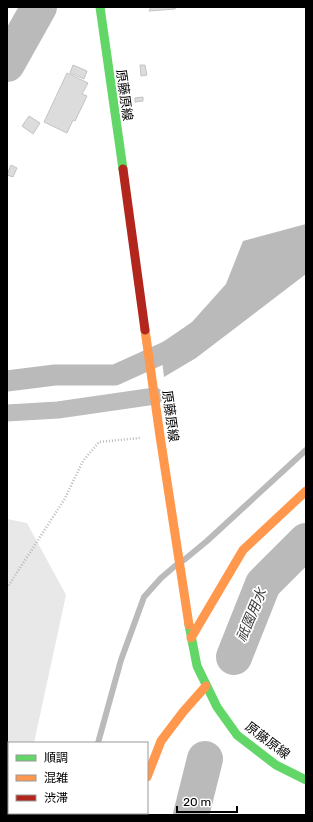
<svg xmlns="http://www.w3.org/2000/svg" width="313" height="822" viewBox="0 0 313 822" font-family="Rubik,'Noto Sans JP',sans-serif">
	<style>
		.green { fill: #e8e8e8 }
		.water { fill: #bababa }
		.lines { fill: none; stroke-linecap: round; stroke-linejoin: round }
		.stream { stroke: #bababa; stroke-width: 6 }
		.canal { stroke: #bababa; stroke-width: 21 }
		.river { stroke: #bababa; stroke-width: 36 }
		.building { fill: #dcdcdc; stroke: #c4c4c4 }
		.path { stroke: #b8b8b8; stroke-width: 2.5; stroke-dasharray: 1 2; stroke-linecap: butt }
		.street { stroke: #bdbdbd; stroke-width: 17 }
		.fast { stroke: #63d668; stroke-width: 9 }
		.slow { stroke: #ff974d; stroke-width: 9 }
		.jam { stroke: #b3261e; stroke-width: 9 }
		.labels { text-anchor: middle; stroke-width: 3.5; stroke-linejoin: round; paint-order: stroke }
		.street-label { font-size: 13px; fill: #000; stroke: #fff }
		.water-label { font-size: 14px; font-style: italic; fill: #3e3e3e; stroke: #fff }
	</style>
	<rect width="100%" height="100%" fill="#fff"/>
	<path class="green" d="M7,519L27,523L66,595L34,743H9V813H19V815H7Z"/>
	<path class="water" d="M306,224V274L196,358L164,377L160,344L192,322L226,284L243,241Z
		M306,528V554L301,558L275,588L264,621L244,610L245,599L259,577L289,542Z"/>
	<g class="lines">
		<path class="stream" d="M184,560L207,541L306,450
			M98,743L121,660L144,597L161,578L175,566
			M78,815V813"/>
		<path class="canal" d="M7,381L55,375H115L188,342"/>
		<path class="river" d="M7,64L39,7
			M234,657L263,584L306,541
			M191,815L205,759"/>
	</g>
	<path class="building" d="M151,7H176L175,9L149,11Z
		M73,65L87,71L84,79L70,73Z
		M140,65H145L147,75L141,76Z
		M67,73L88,83L82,94L87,96L75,121L73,120L67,133L44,122Z
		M143,97V101L135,102V98Z
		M29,116L40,123L33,134L22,126Z
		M11,165L17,168L13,177L7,175Z"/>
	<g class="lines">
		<path class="path" d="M7,588L64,500L83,461L99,442L140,438"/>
		<path class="street" d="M7,413L58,410L155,396"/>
		<path class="fast" d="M100,7L123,169
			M189,625L197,666L217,707L237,735L276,765L306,780"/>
		<path class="slow" d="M145,330L160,436L189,625
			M191,638L243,550L306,491
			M147,777L161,741L183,712L206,686
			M138,813V815"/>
		<path class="jam" d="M123,169L145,330"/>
	</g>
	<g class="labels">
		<g class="street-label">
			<text transform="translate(125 95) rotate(82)" y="5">原藤原線</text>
			<text transform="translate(171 416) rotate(82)" y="5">原藤原線</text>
			<text transform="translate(268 740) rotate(37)" y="5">原藤原線</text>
		</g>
		<g class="water-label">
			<text transform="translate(251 615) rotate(-67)" y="5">祇園用水</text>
		</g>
	</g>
	<rect width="313" height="822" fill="none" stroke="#000000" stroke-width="16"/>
	<rect x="8" y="742" width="140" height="72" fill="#ffffff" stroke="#999999"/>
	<rect x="16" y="755" width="20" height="6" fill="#63d668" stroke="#999999"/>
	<text x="44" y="762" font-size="12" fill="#000000">順調</text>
	<rect x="16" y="775" width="20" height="6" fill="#ff974d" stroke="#999999"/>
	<text x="44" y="782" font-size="12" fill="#000000">混雑</text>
	<rect x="16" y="795" width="20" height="6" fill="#b3261e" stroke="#999999"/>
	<text x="44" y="802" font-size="12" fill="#000000">渋滞</text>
	<path d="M177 806v6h60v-6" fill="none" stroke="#000000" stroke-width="2"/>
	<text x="183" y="806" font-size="12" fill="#000000" stroke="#ffffff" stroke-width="3" paint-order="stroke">20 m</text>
</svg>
